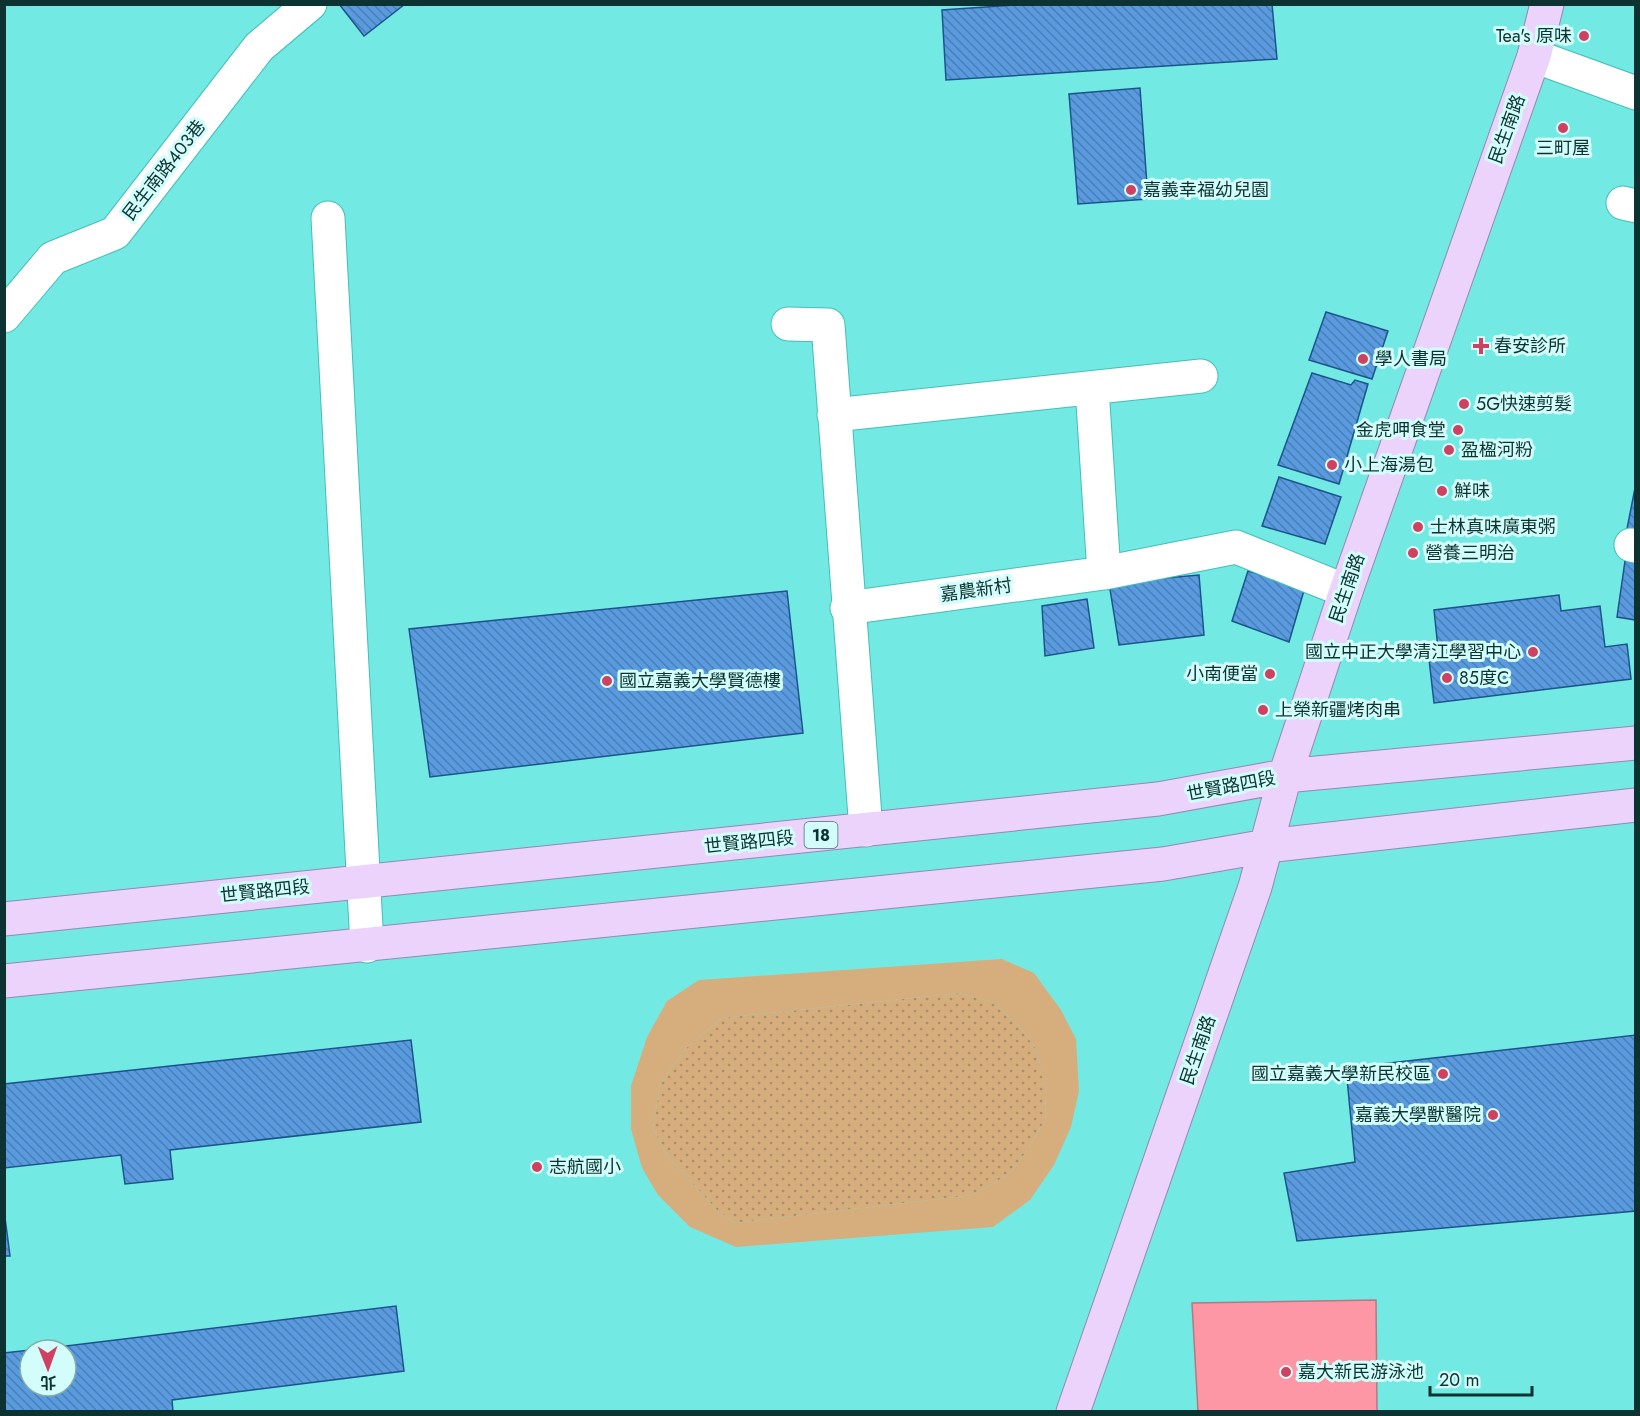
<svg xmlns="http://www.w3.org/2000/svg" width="1640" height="1416" viewBox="0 0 1640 1416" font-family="Jost,'Noto Sans TC',sans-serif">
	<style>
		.grass { fill: url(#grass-dots) }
		.garden { fill: #d6ae7e; fill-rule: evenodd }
		.water { fill: #fd97a6; stroke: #b57983; stroke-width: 1.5 }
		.building { fill: url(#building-back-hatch); stroke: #1b548a; stroke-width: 1.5 }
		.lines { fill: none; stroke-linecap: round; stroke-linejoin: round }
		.minor-casing { stroke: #44beb9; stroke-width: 35 }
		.major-casing { stroke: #9488b4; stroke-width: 35 }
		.minor { stroke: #fff; stroke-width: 33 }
		.major { stroke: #ebd3fc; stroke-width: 33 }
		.poi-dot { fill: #cf4061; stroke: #d3fdfa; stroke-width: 2 }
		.labels { text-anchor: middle; stroke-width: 6; stroke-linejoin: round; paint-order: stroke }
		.shield { fill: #d3fdfa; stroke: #48706e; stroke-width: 1.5 }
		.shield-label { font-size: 16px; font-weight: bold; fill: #0c3332 }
		.poi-label { font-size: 18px; fill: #0c3332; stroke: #d3fdfa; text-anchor: start }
		.street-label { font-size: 18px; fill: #0c3332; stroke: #d3fdfa }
	</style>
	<defs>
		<pattern id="grass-dots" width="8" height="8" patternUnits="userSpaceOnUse" patternTransform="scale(1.5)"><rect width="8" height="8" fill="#d6ae7e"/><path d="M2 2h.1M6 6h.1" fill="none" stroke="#ac8e68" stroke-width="1.8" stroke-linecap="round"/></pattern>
		<pattern id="building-back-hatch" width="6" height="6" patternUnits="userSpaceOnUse" patternTransform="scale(1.5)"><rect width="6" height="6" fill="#5a9be0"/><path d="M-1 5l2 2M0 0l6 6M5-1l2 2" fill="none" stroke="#497fb6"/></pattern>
	</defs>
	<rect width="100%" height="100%" fill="#73e9e3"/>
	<path class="grass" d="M960,993L992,1002L1019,1026L1037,1050L1046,1091L1045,1120L1027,1151L1009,1174L973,1195L735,1223L718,1211L667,1156L653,1128L660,1084L687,1047L722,1018Z"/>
	<path class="garden" d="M1002,959L1034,973L1061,1010L1076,1039L1079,1091L1071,1127L1054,1165L1030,1200L993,1227L736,1247L690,1227L658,1195L642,1168L631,1129V1086L647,1037L667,1001L699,980ZM960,993L992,1002L1019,1026L1037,1050L1046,1091L1045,1120L1027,1151L1009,1174L973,1195L735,1223L718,1211L667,1156L653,1128L660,1084L687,1047L722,1018Z"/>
	<path class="water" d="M1376,1300L1377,1411H1198L1192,1303Z"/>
	<path class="building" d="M339,4H405L364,36Z
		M1030,4H1272L1277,59L946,80L942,10Z
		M1140,88L1148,199L1078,204L1069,94Z
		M1326,312L1388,331L1372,379L1309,360Z
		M1312,373L1351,385L1355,380L1368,384L1339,484L1278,465Z
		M1279,477L1341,497L1325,544L1262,526Z
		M1635,488H1636V536L1626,534Z
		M1625,561L1636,562V620L1617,617Z
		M1248,571L1305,587L1289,642L1232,621Z
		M1199,575L1204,635L1119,645L1109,583Z
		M787,591L803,733L430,777L409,629Z
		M1559,595L1561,611L1600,606L1605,647L1627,644L1631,679L1434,703L1429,659L1439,658L1434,610Z
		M1087,599L1094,648L1045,656L1042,606Z
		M1636,1035V1211L1297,1241L1284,1173L1355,1162L1346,1068Z
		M411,1040L421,1122L170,1150L173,1179L125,1184L121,1155L4,1168V1084Z
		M4,1210L10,1256H4Z
		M396,1306L404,1371L172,1400L173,1412H4V1353L30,1350V1386H66V1350H33Z"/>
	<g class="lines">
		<defs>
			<path id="minor" d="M1534,56L1636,93
				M1623,203L1636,206
				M328,218L367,946
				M4,316L53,258L115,233L259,47L310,4
				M788,324L828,325L866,830
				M1092,388L1104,573
				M834,415L1201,376
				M1631,545L1636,546
				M847,608L1104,573L1236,547L1346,591"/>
			<path id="major" d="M4,919L1158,799L1285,776L1636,743
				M4,981L1163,864L1267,846L1636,805
				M1073,1412L1255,887L1285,776L1346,591L1534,56L1547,4"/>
		</defs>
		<use href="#minor" class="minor-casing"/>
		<use href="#major" class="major-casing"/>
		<use href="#minor" class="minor"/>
		<use href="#major" class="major"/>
	</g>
	<g class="poi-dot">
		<circle cx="1584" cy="36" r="6"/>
		<circle cx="1563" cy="128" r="6"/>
		<circle cx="1131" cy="190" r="6"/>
		<path d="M1478 337h6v6h6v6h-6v6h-6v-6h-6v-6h6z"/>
		<circle cx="1363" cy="359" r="6"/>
		<circle cx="1464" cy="404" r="6"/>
		<circle cx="1458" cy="430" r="6"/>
		<circle cx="1449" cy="450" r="6"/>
		<circle cx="1332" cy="465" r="6"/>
		<circle cx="1442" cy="491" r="6"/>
		<circle cx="1418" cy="527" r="6"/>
		<circle cx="1413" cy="553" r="6"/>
		<circle cx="1533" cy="652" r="6"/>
		<circle cx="1270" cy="674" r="6"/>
		<circle cx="1447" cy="678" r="6"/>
		<circle cx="607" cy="681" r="6"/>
		<circle cx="1263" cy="710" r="6"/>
		<circle cx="1443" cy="1074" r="6"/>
		<circle cx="1493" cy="1115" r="6"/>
		<circle cx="537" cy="1167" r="6"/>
		<circle cx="1286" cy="1372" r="6"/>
	</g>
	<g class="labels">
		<rect class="shield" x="804.5" y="822" width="33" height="26" rx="4.5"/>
		<g class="shield-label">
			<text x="821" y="841">18</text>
		</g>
		<g class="poi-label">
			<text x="1572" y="42" text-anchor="end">Tea's 原味</text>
			<text x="1563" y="154" text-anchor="middle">三町屋</text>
			<text x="1143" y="196">嘉義幸福幼兒園</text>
			<text x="1494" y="352">春安診所</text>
			<text x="1375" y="365">學人書局</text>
			<text x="1476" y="410">5G快速剪髮</text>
			<text x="1446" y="436" text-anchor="end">金虎呷食堂</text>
			<text x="1461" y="456">盈楹河粉</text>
			<text x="1344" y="471">小上海湯包</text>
			<text x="1454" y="497">鮮味</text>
			<text x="1430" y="533">士林真味廣東粥</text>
			<text x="1425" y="559">營養三明治</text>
			<text x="1521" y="658" text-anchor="end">國立中正大學清江學習中心</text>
			<text x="1258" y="680" text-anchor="end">小南便當</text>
			<text x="1459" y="684">85度C</text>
			<text x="619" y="687">國立嘉義大學賢德樓</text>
			<text x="1275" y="716">上榮新疆烤肉串</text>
			<text x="1431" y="1080" text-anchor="end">國立嘉義大學新民校區</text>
			<text x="1481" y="1121" text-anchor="end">嘉義大學獸醫院</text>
			<text x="549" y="1173">志航國小</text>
			<text x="1298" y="1378">嘉大新民游泳池</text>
		</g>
		<g class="street-label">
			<text transform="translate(1507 129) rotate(-70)" y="6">民生南路</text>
			<text transform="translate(164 170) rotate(-52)" y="6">民生南路403巷</text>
			<text transform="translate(1347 588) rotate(-71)" y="6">民生南路</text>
			<text transform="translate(976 590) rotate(-8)" y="6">嘉農新村</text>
			<text transform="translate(1231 786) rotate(-11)" y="6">世賢路四段</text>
			<text transform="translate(749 842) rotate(-6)" y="6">世賢路四段</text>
			<text transform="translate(265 891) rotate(-6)" y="6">世賢路四段</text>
			<text transform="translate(1198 1050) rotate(-71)" y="6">民生南路</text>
		</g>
	</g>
	<rect width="1640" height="1416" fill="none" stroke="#0c3332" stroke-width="12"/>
	<g transform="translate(48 1368) rotate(179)"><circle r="28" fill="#d3fdfa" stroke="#83acaa" stroke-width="1.5"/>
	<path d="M0-4.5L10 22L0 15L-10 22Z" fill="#cf4061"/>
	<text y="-9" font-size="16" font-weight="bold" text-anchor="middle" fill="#0c3332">北</text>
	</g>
	<path d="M1430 1386v9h102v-9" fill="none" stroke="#0c3332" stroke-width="3"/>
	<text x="1439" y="1386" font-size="18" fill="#0c3332" stroke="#d3fdfa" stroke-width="4.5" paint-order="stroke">20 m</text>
</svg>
